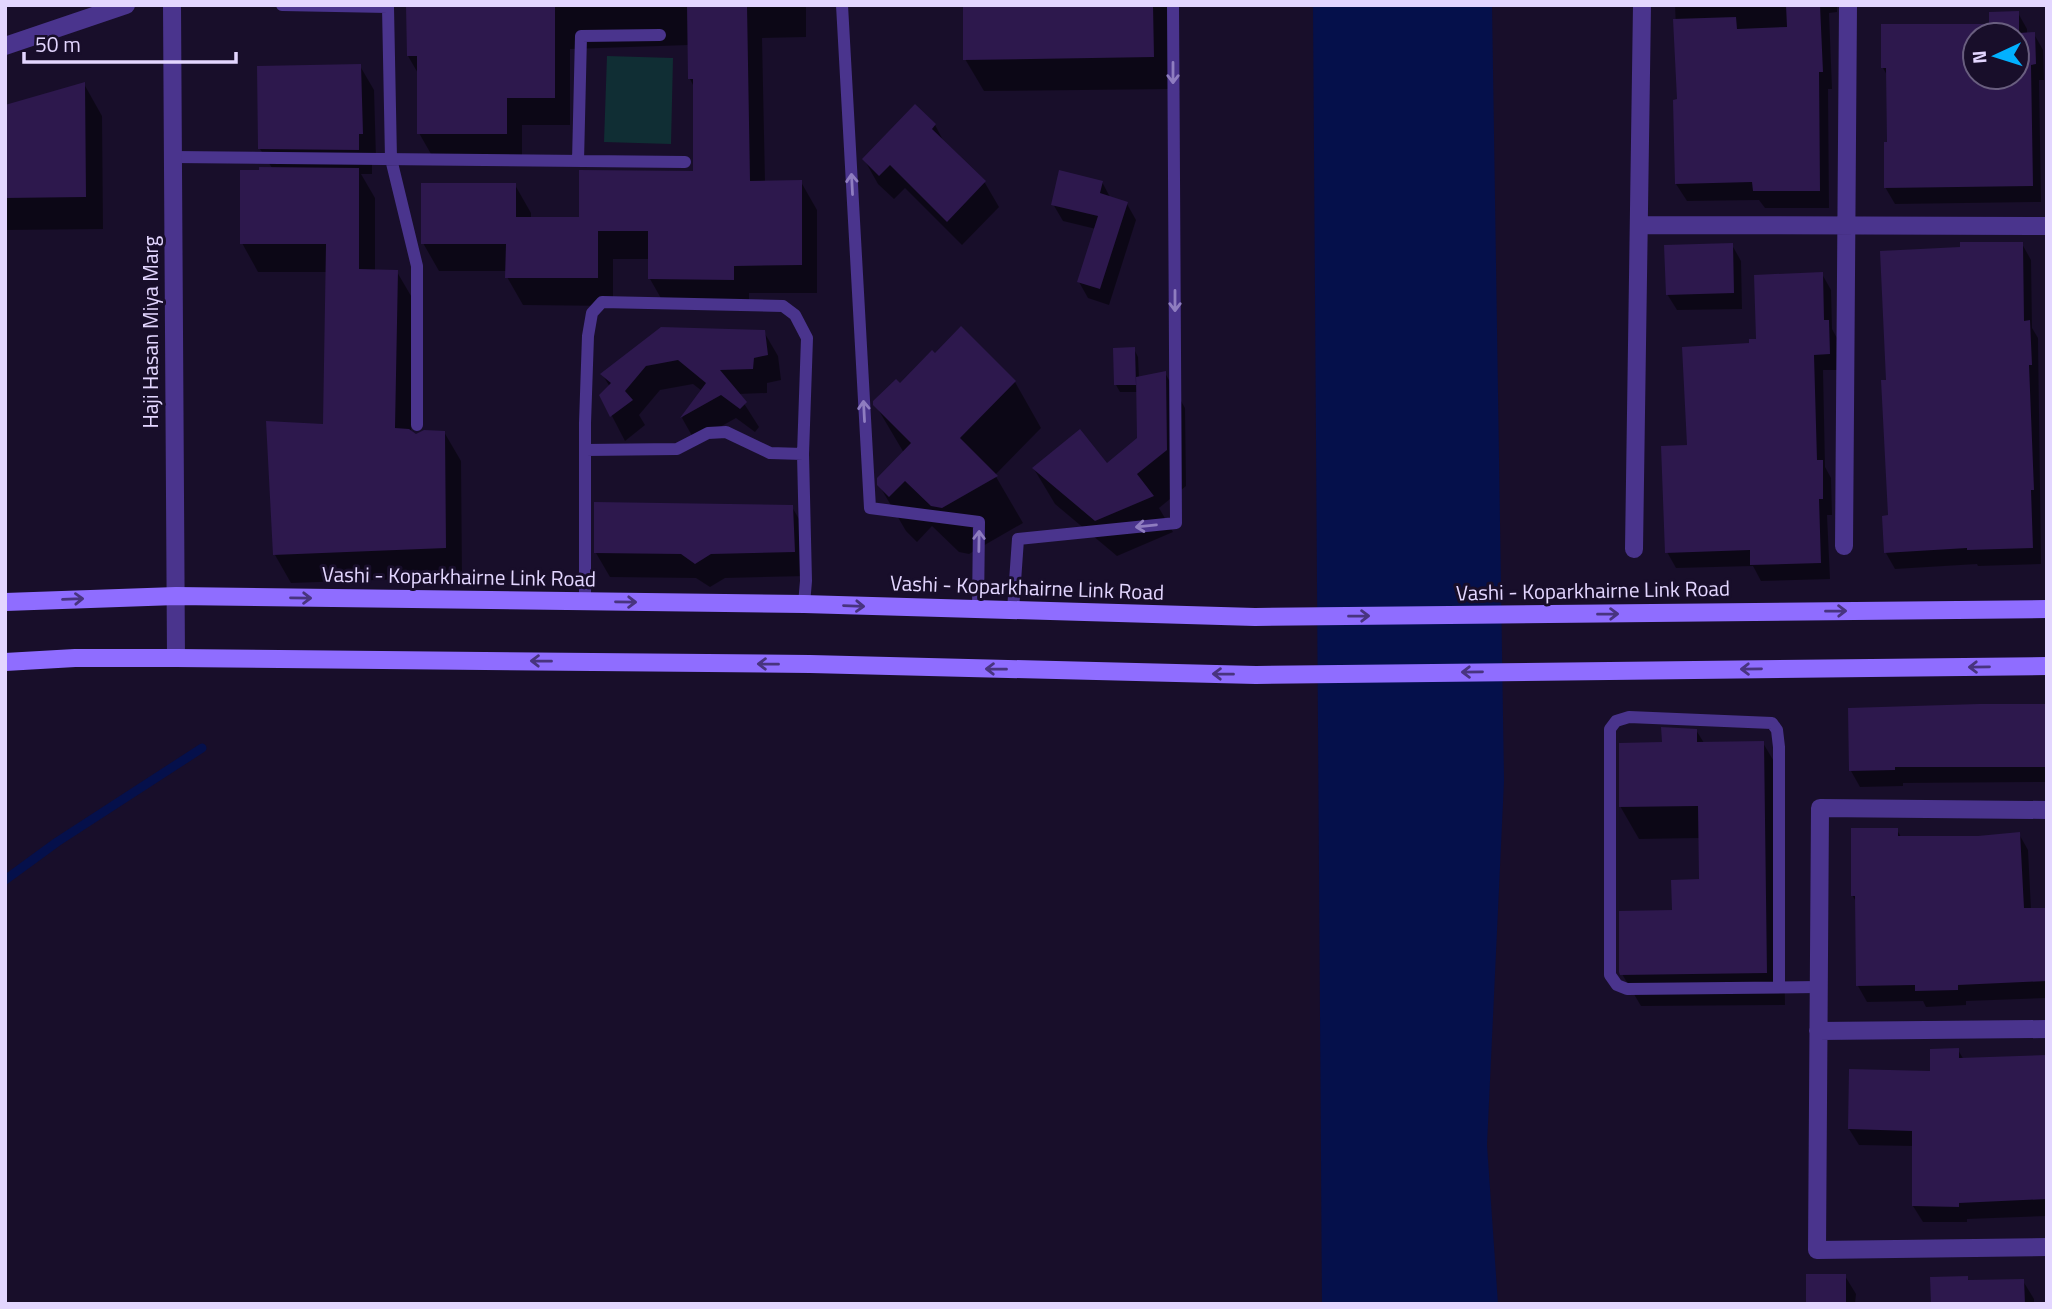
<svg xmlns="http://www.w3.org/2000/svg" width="2052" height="1309" viewBox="0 0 2052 1309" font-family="'Titillium Web',sans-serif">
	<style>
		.green { fill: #102e34 }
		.water { fill: #05104b }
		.shadow { fill: #0007; fill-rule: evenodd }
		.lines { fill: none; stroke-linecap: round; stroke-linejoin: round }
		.stream { stroke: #05104b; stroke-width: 9 }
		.building { fill: #2d184d; fill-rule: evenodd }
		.lane { stroke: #4a348d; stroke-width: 12 }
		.street { stroke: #4a348d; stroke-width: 18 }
		.secondary { stroke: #8f6dff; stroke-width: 18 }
		.oneway { stroke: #8f7dc0 }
		.oneway2 { stroke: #48347f }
		.labels { text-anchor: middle; stroke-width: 6; stroke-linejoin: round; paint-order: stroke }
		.street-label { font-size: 21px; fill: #e3d6ff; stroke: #180e2a }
	</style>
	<rect width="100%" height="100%" fill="#180e2a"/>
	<path class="green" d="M607,56L673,58L671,144L604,142Z"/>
	<path class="water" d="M1313,5H1492L1504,781L1487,1145L1498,1304H1322Z"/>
	<path class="shadow" d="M407,5H806V37L762,38L765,182H801L817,210V293H749V307H666L650,279V259H613V306L523,305L507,277V271H439L423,243L515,185L531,213V219H580L695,173L694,87L690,79L689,45L570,49V125H522V161H435L419,133V75L408,56Z
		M964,5H1170L1171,89L984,91L965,59Z
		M1675,5H1837V12L1829,13L1832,89H1828L1829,208H1765L1759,200L1687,201L1676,184L1679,101Z
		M2018,13L2027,29V34H2034L2043,50L2044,80H2039L2041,202L1895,204L1885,187L1889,144L1888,77L1883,68L1991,26ZM1975,35H2017V77H1975Z
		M360,66L374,90L376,158H372V174H361L375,198V272H397L414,301L411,432L416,436L444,432L461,461L462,577L291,583L275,555L324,426L327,272H258L242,243L261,172L272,168L260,149Z
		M84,84L102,116L103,229L5,230V107Z
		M935,125L945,144L985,183L999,207L962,245L905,188L894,199L878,184L864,159Z
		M1102,182L1111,199L1127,204L1136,220L1109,305L1088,298L1079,282L1096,229L1063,221L1053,204Z
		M2022,244L2031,260L2032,328L2038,338L2041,564L1978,566L1977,564L1895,569L1886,553L1884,517H1890L1888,381Z
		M1732,245L1741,261L1742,309L1677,310L1667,294Z
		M1822,274L1831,290L1832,329L1837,338L1838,370H1823L1825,467L1831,478L1832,515H1827L1830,579L1761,581L1753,566L1676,568L1667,552L1689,447L1751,345L1758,341Z
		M764,332L778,356L781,380L767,383V393L738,394L759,427L755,432L736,418L695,441L682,418L702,391L693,384L660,390L639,415L645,425L625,441L601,395L610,387L602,374Z
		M1134,349L1138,357L1139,378L1165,373L1185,408L1186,486L1159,508L1173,532L1117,556L1055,504L1034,469L1107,465L1139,439L1138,392H1120L1116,385Z
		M1015,382L1041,428L995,475L1023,523L969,554L959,552L932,526L917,542L906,531L879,485L904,453L875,404L900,386Z
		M792,507L806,531L808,576L725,578L710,587L696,578L610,577L596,553Z
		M2047,706V782L1903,783V786L1860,787L1851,771Z
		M1696,730L1704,743H1763L1782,775L1785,1005L1641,1006L1622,974L1701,881L1700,838L1639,839L1620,806L1663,744Z
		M1897,830L1901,837H1978L2019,834L2028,850L2031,910H2047V998L1966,1001V1005L1926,1007L1923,1001L1867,1002L1858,986L1857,903L1852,895Z
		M1958,1050L1964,1060L2047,1057V1216L1967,1219V1222H1923L1913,1206V1146L1859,1145L1849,1129L1932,1073Z
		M1845,1276L1856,1294L1855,1304H1808Z
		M1967,1278L1970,1282L2023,1281L2034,1299V1304H1932Z"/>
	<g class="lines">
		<path class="stream" d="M5,880L57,842L202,748"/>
	</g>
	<path class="building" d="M406,5H555V98H507V134H417V56H407Z
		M687,5H747L750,181L802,180V265L734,266V280L648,279V231H598V278H505L506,244H421V183H516V217H579V170L693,171V79H688Z
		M963,5H1153L1154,57L963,60Z
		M1786,5H1820L1823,72H1819L1820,191H1753L1752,182L1675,184L1673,100L1677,99L1673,19L1736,17L1737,29L1787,27Z
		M2019,11V33L2035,32L2036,64L2031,65L2033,186L1884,188V142H1887L1886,68H1881V24H1989V12ZM1975,35H2017V77H1975Z
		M361,64L363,134H359V150L258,149L257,66Z
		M85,82L86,197L5,198V105Z
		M915,104L936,124L932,129L986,181L947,222L890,165L879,176L862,159Z
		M259,167L359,168V269L398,270L395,428L409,429L416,434L424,430L445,431L446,548L273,555L266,421L323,424L326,244H240V170H259Z
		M1059,170L1103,181L1100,193L1128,202L1100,289L1077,282L1098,216L1051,205Z
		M1960,242H2023L2024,321L2030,320L2032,365H2029L2034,490H2031L2033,548L1967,550V548L1884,553L1882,516L1888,515L1881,380H1886L1880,251L1960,247Z
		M1733,243L1734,293L1666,295L1664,245Z
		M1823,272L1824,320H1829L1830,354L1814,355L1817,460H1823V499H1819L1821,563L1750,565V550L1665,553L1661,446L1687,445L1682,347L1749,343V339H1756L1754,275Z
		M961,326L1016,381L960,438L998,476L942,508L931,506L905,481L889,497L877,485V478L911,443L873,405V401L896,379L900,383L932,350L935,353Z
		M661,327L765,330L768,355L754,358L753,369L720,370L747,402L740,409L721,395L680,418L706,383L678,360L646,366L625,391L633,400L610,417L599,395L611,383L600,374Z
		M1135,347L1136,385H1114L1113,348Z
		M1166,371L1167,450L1137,474L1154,496L1095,521L1032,468L1080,429L1107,463L1137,438L1136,377Z
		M594,502L793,505L795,552L711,554L695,564L681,554L594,553Z
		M1979,704H2047V767H1895V770L1849,771L1848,708Z
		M1661,727L1697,729V742L1764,741L1767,973L1620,975L1619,972V911L1672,910L1671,880L1699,879L1698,806L1619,807V743L1662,742Z
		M1851,828H1898V836H1978L2020,832L2024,908H2047V981L1958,985V990L1915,991V985L1856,986L1855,896H1851Z
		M1959,1048V1058L2047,1055V1199L1959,1203V1207L1912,1206V1131L1848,1129L1849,1069L1930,1071V1049Z
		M1806,1274H1846V1304H1806Z
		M1968,1276V1280L2024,1279L2025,1304H1931L1930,1277Z"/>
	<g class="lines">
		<path class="lane" d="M282,5L388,7L391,159L417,266V425
			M842,5L870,508L979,522L978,610
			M173,157L685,162
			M578,161L581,36L660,35
			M585,450L677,449L708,433L726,432L770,453L803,454
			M585,602V423L588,336L592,313L602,302L783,306L795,315L807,338L803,454L806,581L804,604
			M1013,610L1018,539L1176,523L1173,5
			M1779,987V747L1777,730L1772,723L1629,717L1616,721L1610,729V975L1617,985L1627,989L1819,987"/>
		<path class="street" d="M172,5L176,658
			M5,46L126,5
			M1639,225L2047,226
			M1844,546L1848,5
			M1634,549L1642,5
			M2047,810L1820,808L1817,1250L2047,1247
			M1818,1031L2047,1029"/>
		<path class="secondary" d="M5,602L176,596L804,604L1255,617L2047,609
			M5,662L75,658H176L810,664L1256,675L2047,666"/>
	</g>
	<defs><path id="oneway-shaft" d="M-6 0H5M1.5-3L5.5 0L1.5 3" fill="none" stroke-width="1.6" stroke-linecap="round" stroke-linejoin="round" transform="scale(1.75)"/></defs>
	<g class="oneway">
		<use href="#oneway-shaft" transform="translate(1173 73) rotate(90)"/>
		<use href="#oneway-shaft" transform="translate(852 184) rotate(-93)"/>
		<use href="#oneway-shaft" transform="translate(1175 301) rotate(90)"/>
		<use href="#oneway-shaft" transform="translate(864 411) rotate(-93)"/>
		<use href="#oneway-shaft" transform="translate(1146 526) rotate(174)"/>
		<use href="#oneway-shaft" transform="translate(979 541) rotate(-89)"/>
	</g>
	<g class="oneway2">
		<use href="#oneway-shaft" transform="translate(301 598) rotate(1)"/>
		<use href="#oneway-shaft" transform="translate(73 599) rotate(-2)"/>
		<use href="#oneway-shaft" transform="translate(626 602) rotate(1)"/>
		<use href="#oneway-shaft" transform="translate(854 606) rotate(2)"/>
		<use href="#oneway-shaft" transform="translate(1836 611) rotate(-1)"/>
		<use href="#oneway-shaft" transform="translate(1608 614) rotate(-1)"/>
		<use href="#oneway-shaft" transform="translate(1359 616) rotate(-1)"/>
		<use href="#oneway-shaft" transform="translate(541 661) rotate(-179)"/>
		<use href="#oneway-shaft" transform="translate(768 664) rotate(-179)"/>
		<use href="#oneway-shaft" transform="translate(1979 667) rotate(179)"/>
		<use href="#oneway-shaft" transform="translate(996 669) rotate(-179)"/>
		<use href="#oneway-shaft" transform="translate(1751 669) rotate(179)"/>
		<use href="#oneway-shaft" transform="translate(1472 672) rotate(179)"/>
		<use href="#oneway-shaft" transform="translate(1223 674) rotate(-179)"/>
	</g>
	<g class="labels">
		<g class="street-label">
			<text transform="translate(151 332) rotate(-90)" y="7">Haji Hasan Miya Marg</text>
			<text transform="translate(459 577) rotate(1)" y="7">Vashi - Koparkhairne Link Road</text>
			<text transform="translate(1027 588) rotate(2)" y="7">Vashi - Koparkhairne Link Road</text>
			<text transform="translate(1593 591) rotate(-1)" y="7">Vashi - Koparkhairne Link Road</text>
		</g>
	</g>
	<rect width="2052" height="1309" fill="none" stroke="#e3d6ff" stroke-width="14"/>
	<g transform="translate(1996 56) rotate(266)"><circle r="33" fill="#180e2a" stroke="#695e7f" stroke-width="2"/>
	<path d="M0-5L12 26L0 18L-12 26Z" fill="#02b1ff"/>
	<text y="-10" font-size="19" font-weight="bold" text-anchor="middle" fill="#e3d6ff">N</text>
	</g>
	<path d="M24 52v10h212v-10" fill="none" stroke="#e3d6ff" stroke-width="3.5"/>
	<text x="35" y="52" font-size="21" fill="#e3d6ff" stroke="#180e2a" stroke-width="5" paint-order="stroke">50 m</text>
</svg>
